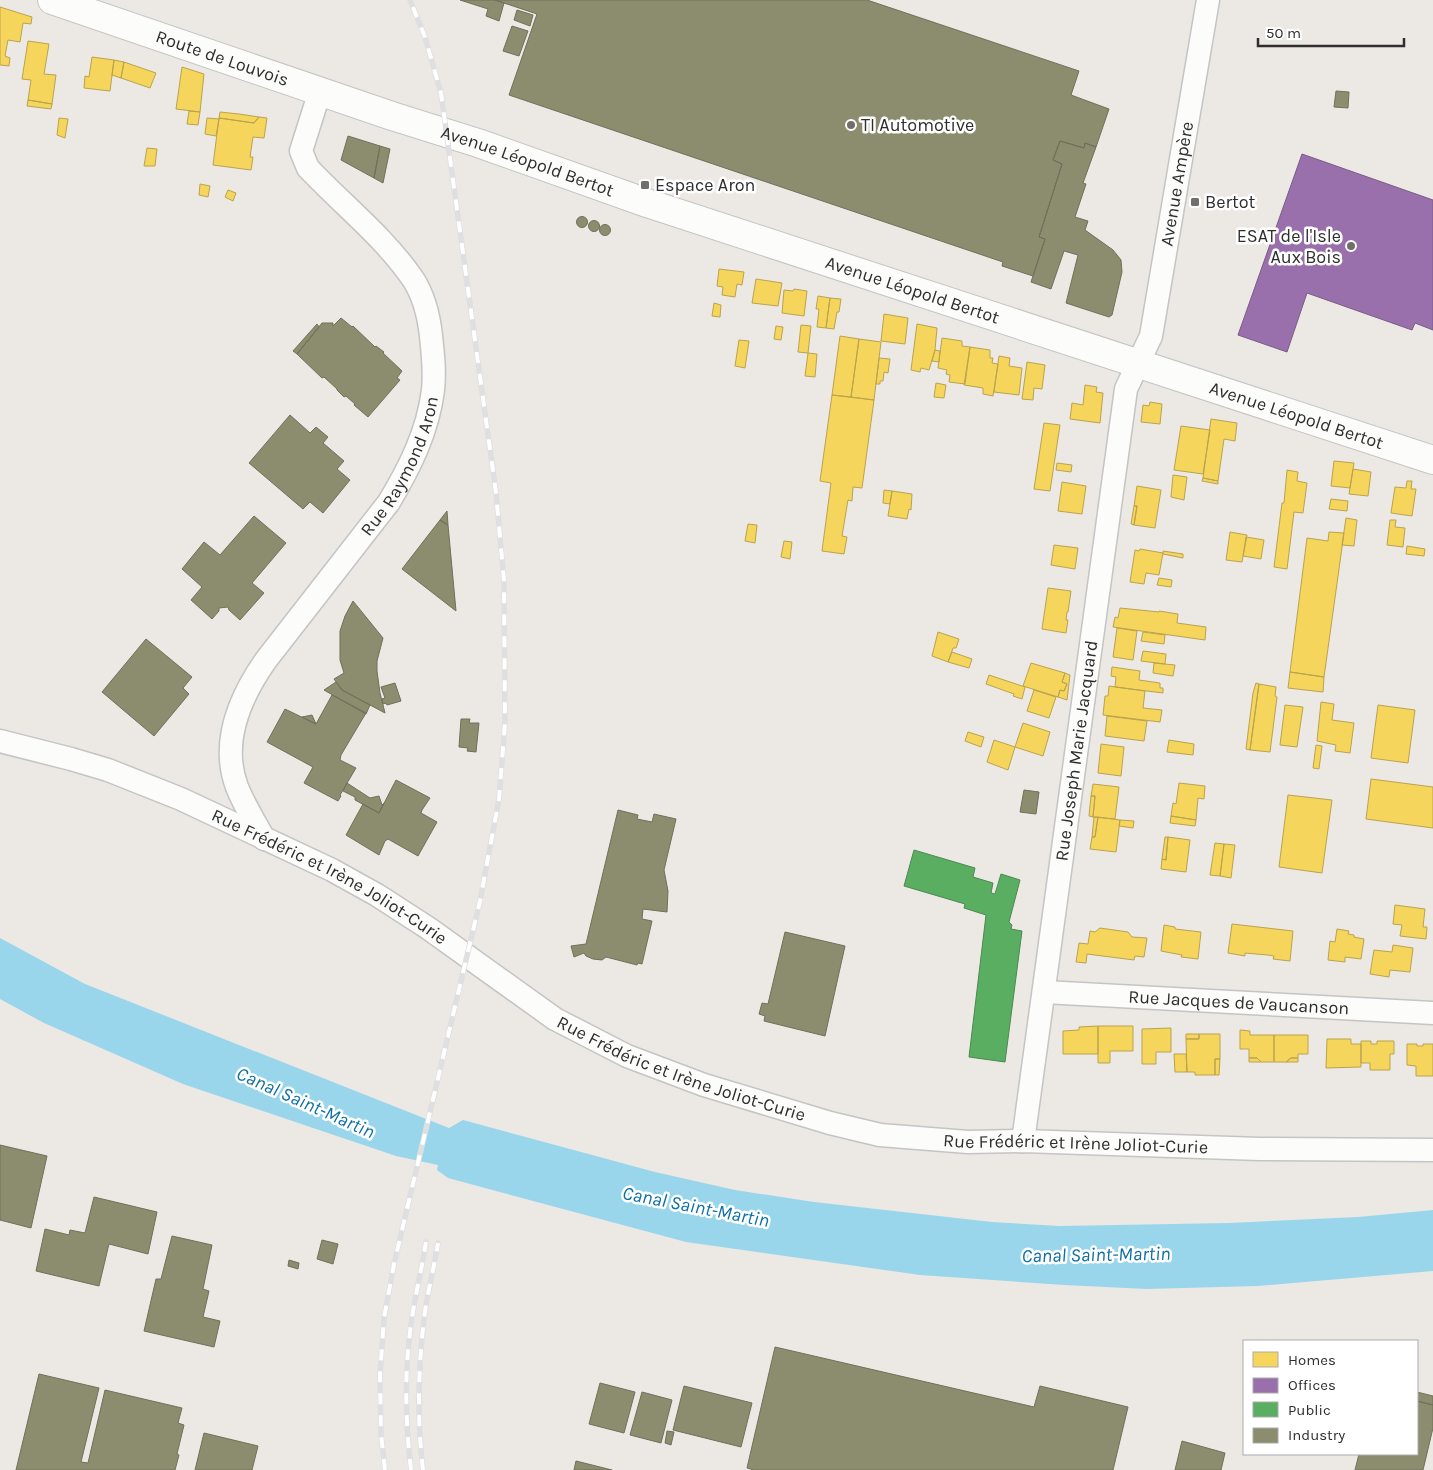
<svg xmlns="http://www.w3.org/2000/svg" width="1433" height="1470" viewBox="0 0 1433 1470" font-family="Karla,sans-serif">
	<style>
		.water { fill: #99d6ec }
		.homes { fill: #f6d55c; stroke: #baa34e }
		.offices { fill: #9970ab; stroke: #795c86 }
		.public { fill: #5aae61; stroke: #4d8852 }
		.industry { fill: #8c8c6e; stroke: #70705b }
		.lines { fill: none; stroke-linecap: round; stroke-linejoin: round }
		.street-casing { stroke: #c5c4c5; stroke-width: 25 }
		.secondary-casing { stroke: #c5c4c5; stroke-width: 30 }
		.street { stroke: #fcfcfb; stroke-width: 22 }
		.secondary { stroke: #fcfcfb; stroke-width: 28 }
		.rail-casing { stroke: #dfdfe1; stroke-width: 5.5 }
		.rail { stroke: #fff; stroke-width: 4; stroke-dasharray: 11; stroke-linecap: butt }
		.poi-dot { fill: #706f6e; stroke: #fff; stroke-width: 2 }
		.labels { text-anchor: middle; stroke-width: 5; stroke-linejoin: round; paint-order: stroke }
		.street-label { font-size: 18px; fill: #2e2e2e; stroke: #fff }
		.poi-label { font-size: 18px; fill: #2e2e2e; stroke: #fff; text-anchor: start }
		.water-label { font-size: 19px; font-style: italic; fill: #0d6fa3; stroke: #fff }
	</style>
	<rect width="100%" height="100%" fill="#ece8e4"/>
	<path class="water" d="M0,938L85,984L449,1128L463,1120L655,1172L735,1190L814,1202L992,1222L1059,1226L1229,1223L1358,1217L1433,1210V1271L1258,1286L1147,1289L1064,1285L920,1275L686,1242L448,1178L437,1170L438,1165L396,1156L183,1084L44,1023L0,999Z"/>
	<path class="homes" d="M0,7L32,17L31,24L23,23L20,42L8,40L5,56L10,58L9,66L0,65Z
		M28,41L49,44L44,74L56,75L52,104L28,100L31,80L22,79Z
		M92,57L114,60L110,91L84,88L85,76L89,77Z
		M114,60L124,62L121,78L112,75Z
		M124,62L156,73L150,88L121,78Z
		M182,67L204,74L200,112L176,109Z
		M28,100L52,104L51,109L27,106Z
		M189,111L200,112L198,125L187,124Z
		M220,112L239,114L259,117L254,123L219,118Z
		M259,117L267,118L264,138L253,137L250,157H253L251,170L213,165L219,118L254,123Z
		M59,118L68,119L65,138L57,135Z
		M207,118L219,119L216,136L205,134Z
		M147,148L157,149L155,166H144Z
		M200,184L210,186L208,197L199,195Z
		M228,190L236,193L233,201L225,197Z
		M719,269L744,272L742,285L737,284L735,297L722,295L723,287L717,286Z
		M756,279L782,283L778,306L752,303Z
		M794,289L807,291L804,316L782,313L784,290L793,291Z
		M818,296L830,298L826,328L817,327L819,309H816Z
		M830,298L841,299L839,312H837L834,329L826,328Z
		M714,303L721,305L720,317L712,316Z
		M884,314L908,318L905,344L881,341Z
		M917,324L937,328L935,350L929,370L921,368L920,372L911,370Z
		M801,325L811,326L808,353L798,352Z
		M776,326L783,327L781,340L774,339Z
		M840,336L859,339L851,397L832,395Z
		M942,338L962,341V346L970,347L965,384L949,382L950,375L946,374L947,370L938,368Z
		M859,339L881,342L874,400L851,397Z
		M739,340L749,341L745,368L735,366Z
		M970,347L990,350V358H993L992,363L998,364L993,396L983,394V388L964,385Z
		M935,350L940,351L939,362L932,361Z
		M808,353L817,354L815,377L805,376Z
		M999,356L1010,358L1009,366L1022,368L1019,395L994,392Z
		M879,358L890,359L888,373L884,372L883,381H880V384H876Z
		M1027,362L1045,365L1042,389L1034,388L1033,400L1022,399Z
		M936,383L946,385L944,398L934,397Z
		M1085,385L1097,387L1096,392L1103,393L1100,423L1070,419L1072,403L1083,405Z
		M832,395L874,400L862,488L853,487L852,501L848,500L842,536L847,537L844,554L822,551L831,483L820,481Z
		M1150,402L1162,404L1160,424L1141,422L1143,405L1149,406Z
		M1211,419L1237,423L1235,441L1224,439L1218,481L1203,478Z
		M1044,423L1060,425L1050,491L1034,489Z
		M1181,426L1210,430L1203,474L1174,470Z
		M1334,461L1354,463L1350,488L1331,486Z
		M1057,463L1072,465L1071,472L1056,470Z
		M1353,469L1371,472L1368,496L1349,494Z
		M1287,470L1298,472L1297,481L1307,483L1303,513L1294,512L1287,569L1274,567L1282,503H1284Z
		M1173,475L1187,477L1184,500L1171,497Z
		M1203,478L1218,481V484L1202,481Z
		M1407,481H1412L1411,489H1416L1412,516L1391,513L1395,487L1406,488Z
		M1062,482L1086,486L1082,514L1058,511Z
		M1137,486L1161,490L1155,528L1134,525L1137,506H1134Z
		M884,490L892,491L890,504L883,503Z
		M892,491L912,494L911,510L909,509L907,519L888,516Z
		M1331,499L1348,501L1347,511L1329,509Z
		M1134,506H1137L1134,525L1131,524Z
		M1346,518L1357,520L1354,546L1342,545Z
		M1390,520H1396L1395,527L1405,528L1403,547L1387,545Z
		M748,524L757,525L755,543L745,541Z
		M1230,532L1247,535L1242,562L1226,560Z
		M1329,532L1344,533L1324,677L1290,672L1307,538L1328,541Z
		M1246,537L1264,540L1261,559L1243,556Z
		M784,541L792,542L790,559L781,557Z
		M1054,545L1078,548L1075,569L1051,565Z
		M1407,546L1425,549L1424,556L1406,554Z
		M1140,549L1163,553L1159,575L1146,573L1144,584L1130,582L1135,550L1139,551Z
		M1163,551L1183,554V558L1163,554Z
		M1159,578L1172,580L1171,587L1157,585Z
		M1048,588L1071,591L1068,612H1067L1066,620H1068L1066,633L1042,629Z
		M1120,608L1159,612V611L1178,614L1177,623L1206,627L1205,640L1113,627L1115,617L1118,618Z
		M1117,628L1137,631L1133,660L1113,657Z
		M938,632L959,639L956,648H953L948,662L932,656Z
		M1143,632L1165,635L1164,644L1141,641Z
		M1143,651L1166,654L1165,664L1141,661Z
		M952,652L972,659L969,668L948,662Z
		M1031,663L1065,673L1062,682L1067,684L1064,691L1060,690L1058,697L1023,686Z
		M1154,663L1175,665L1173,676L1153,673Z
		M1112,667L1140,671L1139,680L1160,683V688H1163V693L1115,687L1116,677L1111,676Z
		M1290,672L1324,677L1323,692L1288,688Z
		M1065,673L1070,675L1067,700L1058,697L1060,690L1064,691L1067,684L1062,682Z
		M989,675L1025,687L1022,699L1013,696L1014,694L986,684Z
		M1256,683L1259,684L1250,750L1246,749L1253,693Z
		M1259,684L1276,687L1275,696L1277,697L1270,752L1250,750Z
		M1109,686L1145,691L1143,708L1162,710L1160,722L1103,715L1105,696H1108Z
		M1034,690L1056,697L1049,718L1027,711Z
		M1321,702L1334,704L1332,720L1354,723L1350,753L1335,751L1336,745L1317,741Z
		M1285,705L1303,707L1297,747L1280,745Z
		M1378,705L1415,710L1408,763L1371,758Z
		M1107,716L1147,721L1144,741L1105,736Z
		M1023,723L1050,732L1043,756L1015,747Z
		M968,732L984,737L981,747L965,741Z
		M994,740L1015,747L1008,770L987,762Z
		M1169,740L1194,744L1193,755L1167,752Z
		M1101,744L1124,747L1121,776L1098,773Z
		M1316,745L1322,746L1319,769L1313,768Z
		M1371,779L1433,787V828L1366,819Z
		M1179,783L1205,786L1204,799L1198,798L1196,820L1171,816L1173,803L1176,804Z
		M1093,784L1119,787L1115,819L1093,817L1095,796H1091Z
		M1288,795L1332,800L1322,873L1279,867Z
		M1091,796H1095L1093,817L1089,816Z
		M1171,816L1196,820L1195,826L1170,823Z
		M1094,817H1098L1095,837H1092Z
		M1098,817L1120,820L1116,852L1090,849L1092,837H1095Z
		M1120,820L1134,821L1133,828L1119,826Z
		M1165,837H1168L1166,860L1162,859Z
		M1168,837L1190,840L1186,872L1161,869L1162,859L1166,860Z
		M1215,843L1224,844L1220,876L1210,875Z
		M1224,844L1235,845L1231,878L1220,876Z
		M1395,905L1425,909L1423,927H1427L1426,939L1400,936L1402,925L1393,924Z
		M1232,924L1293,931L1290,961L1273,959L1274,956L1268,955L1245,953V956L1228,953Z
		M1164,925L1175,927V929L1201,932L1198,959L1181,957L1182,955L1161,951Z
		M1100,928L1128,932L1132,937L1147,938L1144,957L1135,956L1134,960L1087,954L1086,963L1076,962L1079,943L1088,944L1090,931L1095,932Z
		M1337,929L1349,931L1348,934L1354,935V937L1364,939L1361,959L1345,957V962L1328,960L1330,941L1335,942Z
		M1393,945L1413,948L1410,972L1390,970L1389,977L1370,974L1374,950L1392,952Z
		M1098,1026V1054H1063V1031L1079,1030V1027Z
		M1098,1026H1133V1051H1110V1063H1098Z
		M1171,1028V1052H1156V1064H1142V1029Z
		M1240,1030L1250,1031V1035H1274V1062H1261L1257,1058H1249V1049H1240Z
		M1186,1034H1199V1039H1186Z
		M1199,1034H1220V1059H1215V1075H1195V1072H1187L1186,1039H1199Z
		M1274,1035H1308V1054H1298V1058H1291L1286,1062H1274Z
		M1327,1039H1351V1044H1361V1067L1326,1068Z
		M1361,1041H1371V1044H1377V1041H1394V1054H1390V1070H1370V1063H1361Z
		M1407,1044H1417V1046H1423V1044H1433V1076H1416V1066L1407,1065Z
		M1174,1054H1186L1187,1072H1175Z
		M1249,1058H1257L1261,1062H1249Z
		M1291,1058H1298V1062H1286Z
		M1215,1059H1220L1219,1075H1215Z"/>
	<path class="offices" d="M1302,154L1433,200V330L1415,323L1412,330L1307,293L1287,352L1238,335Z"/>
	<path class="public" d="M914,850L975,868L973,877L993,883L991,893L995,894L1001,874L1020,880L1009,922L1012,925L1011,929L1022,931L1005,1062L969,1057L986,915L964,908L965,904L904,886Z"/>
	<path class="industry" d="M460,0H495L504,3L499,21L486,16L488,9Z
		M495,0H867L1079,71L1071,95L1109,109L1096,147L1085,143L1084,148L1060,141L1053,160L1062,164L1039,237L1045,239L1033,276L1002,266L1003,262L509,95L537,14Z
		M517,10L533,15L530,26L514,20Z
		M512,26L528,31L519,56L503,51Z
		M1336,91L1349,92L1348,108L1334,107Z
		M348,136L380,146L374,178L341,160Z
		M1060,141L1084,148L1085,143L1096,147L1083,183L1086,184L1075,217L1088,221L1085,230L1113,250L1121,260L1122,272L1112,315L1109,317L1066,303L1078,255L1064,251L1051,289L1031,282L1045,239L1039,237L1062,164L1053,160Z
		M380,146L390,149L383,183L374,178Z
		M576.5 222a5.5 5.5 0 1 1 11 0a5.5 5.5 0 1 1-11 0Z
		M588.5 226a5.5 5.5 0 1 1 11 0a5.5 5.5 0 1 1-11 0Z
		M599.5 230a5.5 5.5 0 1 1 11 0a5.5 5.5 0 1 1-11 0Z
		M341,318L352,327L353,326L375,347L376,346L384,352L383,353L402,371L397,378L400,380L368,417L354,405L355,404L346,396L344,397L337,390V389L324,377L322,378L297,354L322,323H333V326Z
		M317,324L319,327L297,354L293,351Z
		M290,415L310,433L316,427L328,437L323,443L344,461L337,469L350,480L323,513L310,502L303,509L249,463Z
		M447,511L448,525L440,520Z
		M254,516L286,543L252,583L264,593L240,620L229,610L228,607L219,608V611L212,619L191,600L202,587L182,569L204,542L220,555Z
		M440,520L448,525L456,611L402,569Z
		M353,601L383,638L377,661V671L380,693L385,713L342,690L334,679L344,673L340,660V631L345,616Z
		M146,639L192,677L183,688L189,694L154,736L102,692Z
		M336,682L342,690L370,705L366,714L324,690Z
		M395,683L401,701L387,705L386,703L383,704L382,699L385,698L381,687Z
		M332,695L366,713L341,755L340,760L356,768L340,795L341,796L338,801L304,783L313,767L267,742L285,709L316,724Z
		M312,715L316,724L302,717Z
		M461,719H470L469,723H479L476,752L467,751L468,748L459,747Z
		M396,780L430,798L422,810L421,813L437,822L418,856L388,839L385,841L379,855L346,835L363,804L379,813Z
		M347,783L370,798L379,796L382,805L384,803L379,813L355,800V797L343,791Z
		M1024,790L1039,792L1036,814L1020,812Z
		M618,810L638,815L637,819L652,822L654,814L676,819L664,870L668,891L667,912L643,909L642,919L652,921L642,964L638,963L637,965L606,957L602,960L593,959L586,956L584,953L574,957L571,946L586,944Z
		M785,932L845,946L825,1036L764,1021L765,1016L759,1014L762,1003L768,1004Z
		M0,1145L47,1156L31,1228L0,1220Z
		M94,1197L157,1212L148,1254L109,1244L99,1286L36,1271L45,1229L69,1235L70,1230L85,1233Z
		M172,1236L212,1245L203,1289L209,1291L203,1317L220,1321L214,1347L144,1331L156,1279H161Z
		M322,1240L338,1244L333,1264L317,1259Z
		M289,1260L299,1263L298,1269L288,1266Z
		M775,1347L1034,1407L1040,1386L1128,1407L1113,1470H754L747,1468Z
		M39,1374L99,1388L81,1462L88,1463L105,1390L182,1408L178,1423L184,1425L177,1454L179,1455L175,1470H16Z
		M600,1383L635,1392L624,1433L589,1424Z
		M684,1386L752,1403L741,1447L673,1430Z
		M642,1392L672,1400L661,1443L630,1435Z
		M1417,1392L1433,1396V1405L1417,1401Z
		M1417,1401L1433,1405V1428L1423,1470H1355L1359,1454H1417Z
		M667,1431L674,1432L671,1445L665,1443Z
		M204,1433L258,1446L252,1470H195Z
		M1182,1441L1225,1453L1221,1470H1175Z
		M576,1461L612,1470H574Z"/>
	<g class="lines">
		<defs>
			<g id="street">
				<path id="s1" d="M0,741L71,759L108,770L181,799L332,870L377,895L428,928L555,1019L627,1056L704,1085L830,1123L880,1135L968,1142L1023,1141L1260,1149L1433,1150"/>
				<path id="s2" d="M264,839C255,822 244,805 237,787C220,742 240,697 266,660L389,502C410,467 428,431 433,390C435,372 433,354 431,336C429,317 424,296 413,279C384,237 343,205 308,168L301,151L320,91"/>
				<path id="s3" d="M1044,992L1433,1013"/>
				<path id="s4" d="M1023,1141L1126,389L1151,336L1208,0"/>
			</g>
			<g id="secondary">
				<path id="s5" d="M52,0L392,116L478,143L647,203L1433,460"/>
			</g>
		</defs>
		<use href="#street" class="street-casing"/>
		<use href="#secondary" class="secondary-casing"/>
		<use href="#street" class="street"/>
		<use href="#secondary" class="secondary"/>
		<defs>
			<path id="rail" d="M385,1470L381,1434L380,1375L384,1318L394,1264L480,901L499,799L505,723L504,581L496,493L441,93L425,37L410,0
				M411,1470C405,1419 404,1368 412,1318C416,1292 422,1267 426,1242
				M423,1470C417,1420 418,1370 424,1319C427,1294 434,1268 438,1243"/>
		</defs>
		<use href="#rail" class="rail-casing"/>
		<use href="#rail" class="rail"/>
	</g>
	<g class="poi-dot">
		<circle cx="851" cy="125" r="5"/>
		<rect x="640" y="180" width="10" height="10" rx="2.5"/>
		<rect x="1190" y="197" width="10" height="10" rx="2.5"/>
		<circle cx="1351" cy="246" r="5"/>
	</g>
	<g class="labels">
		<g class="street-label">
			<text dy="6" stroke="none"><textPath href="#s5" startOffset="180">Route de Louvois</textPath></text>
			<text dy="6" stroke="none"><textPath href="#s5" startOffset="502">Avenue Léopold Bertot</textPath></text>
			<text dy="6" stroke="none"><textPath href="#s4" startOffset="972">Avenue Ampère</textPath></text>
			<text dy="6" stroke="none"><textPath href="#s5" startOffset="908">Avenue Léopold Bertot</textPath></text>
			<text dy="6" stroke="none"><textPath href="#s5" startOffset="1312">Avenue Léopold Bertot</textPath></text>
			<text dy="6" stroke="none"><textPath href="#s2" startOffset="432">Rue Raymond Aron</textPath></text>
			<text dy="6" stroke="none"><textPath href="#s4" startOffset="394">Rue Joseph Marie Jacquard</textPath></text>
			<text dy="6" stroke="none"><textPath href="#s1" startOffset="358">Rue Frédéric et Irène Joliot-Curie</textPath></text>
			<text dy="6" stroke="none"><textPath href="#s3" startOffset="195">Rue Jacques de Vaucanson</textPath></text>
			<text dy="6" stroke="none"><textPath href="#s1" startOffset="762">Rue Frédéric et Irène Joliot-Curie</textPath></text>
			<text dy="6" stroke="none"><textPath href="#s1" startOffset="1168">Rue Frédéric et Irène Joliot-Curie</textPath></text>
		</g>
		<g class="poi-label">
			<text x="861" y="131">TI Automotive</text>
			<text x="655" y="191">Espace Aron</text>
			<text x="1205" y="208">Bertot</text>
			<text x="1341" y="242" text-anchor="end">ESAT de l'Isle<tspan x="1341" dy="21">Aux Bois</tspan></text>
		</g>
		<g class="water-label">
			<text transform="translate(306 1102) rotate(24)" y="7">Canal Saint-Martin</text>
			<text transform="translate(696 1206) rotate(11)" y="7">Canal Saint-Martin</text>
			<text transform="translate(1096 1254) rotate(-1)" y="7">Canal Saint-Martin</text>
		</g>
	</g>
	<rect x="1243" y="1340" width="175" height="115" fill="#ffffff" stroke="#ababab"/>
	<rect x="1253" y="1352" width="25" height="15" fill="#f6d55c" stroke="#ababab"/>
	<text x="1288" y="1365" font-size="15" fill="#2e2e2e">Homes</text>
	<rect x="1253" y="1378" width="25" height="15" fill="#9970ab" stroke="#ababab"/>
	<text x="1288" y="1390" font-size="15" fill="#2e2e2e">Offices</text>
	<rect x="1253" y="1402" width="25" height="15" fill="#5aae61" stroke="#ababab"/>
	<text x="1288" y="1415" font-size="15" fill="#2e2e2e">Public</text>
	<rect x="1253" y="1428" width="25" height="15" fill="#8c8c6e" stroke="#ababab"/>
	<text x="1288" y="1440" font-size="15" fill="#2e2e2e">Industry</text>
	<path d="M1258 38v8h146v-8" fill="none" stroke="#2e2e2e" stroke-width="2.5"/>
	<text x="1266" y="38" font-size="15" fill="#2e2e2e" stroke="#ffffff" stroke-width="4" paint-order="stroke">50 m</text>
</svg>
